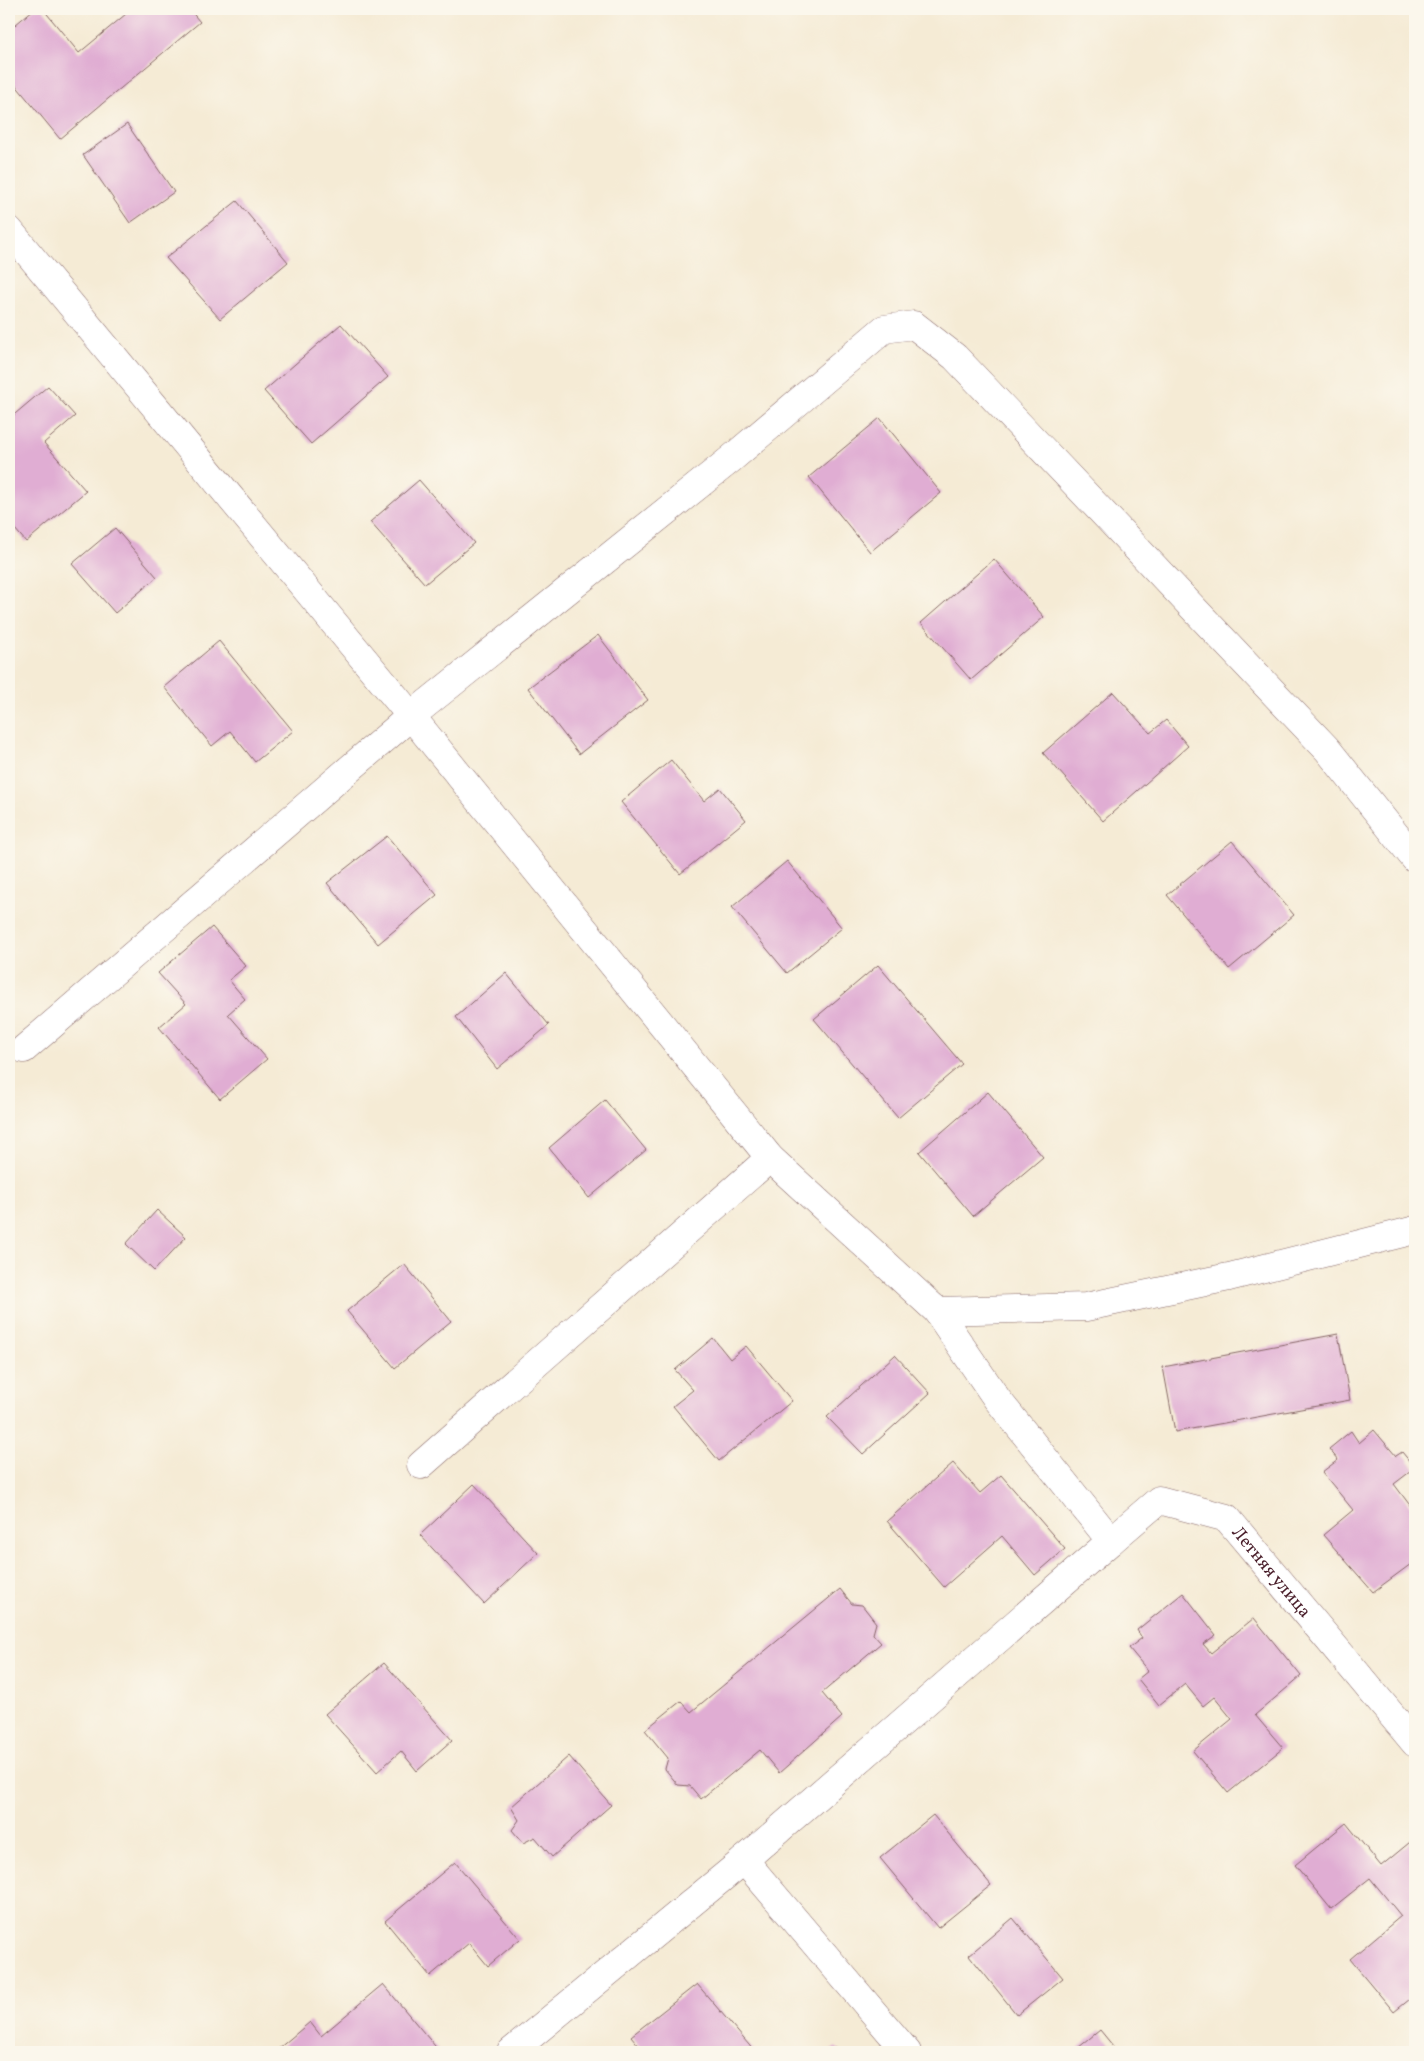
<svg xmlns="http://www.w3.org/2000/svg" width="1424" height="2061" viewBox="0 0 1424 2061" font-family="Vollkorn,serif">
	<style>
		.building { fill: #e0add3 }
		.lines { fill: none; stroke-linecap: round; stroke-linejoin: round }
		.minor-casing { stroke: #866666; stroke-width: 29 }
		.minor { stroke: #fff; stroke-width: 28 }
		.labels { text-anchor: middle; stroke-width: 5; stroke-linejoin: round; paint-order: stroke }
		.street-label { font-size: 18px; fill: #4a1f2b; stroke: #fbf7ec }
	</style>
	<rect width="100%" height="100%" fill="#fbf7ec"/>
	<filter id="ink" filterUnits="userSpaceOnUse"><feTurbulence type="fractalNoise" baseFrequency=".02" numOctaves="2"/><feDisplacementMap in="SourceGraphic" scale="10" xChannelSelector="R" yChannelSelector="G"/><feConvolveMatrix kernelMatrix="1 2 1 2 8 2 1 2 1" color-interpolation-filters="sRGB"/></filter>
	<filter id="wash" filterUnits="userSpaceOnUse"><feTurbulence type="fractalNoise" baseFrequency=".0096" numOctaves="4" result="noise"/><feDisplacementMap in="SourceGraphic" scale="20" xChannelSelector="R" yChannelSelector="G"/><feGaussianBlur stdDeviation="1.12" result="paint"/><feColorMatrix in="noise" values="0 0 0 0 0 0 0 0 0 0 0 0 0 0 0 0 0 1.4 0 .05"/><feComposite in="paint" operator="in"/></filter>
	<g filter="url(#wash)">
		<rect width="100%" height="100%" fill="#f5ebd5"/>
		<g id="blocks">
			<path class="building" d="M34,9H43L79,53L132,9H189L200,22L60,139L9,77V30Z
				M127,124L174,192L130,223L83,155Z
				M237,201L288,262L220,319L166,258Z
				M341,324L388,377L311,444L264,391Z
				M48,386L75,416L44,443L86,491L26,542L9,522V419Z
				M880,418L941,493L870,552L809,477Z
				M419,480L474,543L425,584L370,522Z
				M115,528L157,577L115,613L72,564Z
				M994,559L1044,617L971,680L921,623Z
				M598,635L648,700L579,754L528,688Z
				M219,641L293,731L255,762L230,731L212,746L164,687Z
				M1113,692L1150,733L1166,720L1188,746L1103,821L1043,753Z
				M671,760L704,801L720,788L746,820L680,874L621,802Z
				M387,836L437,895L378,944L327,883Z
				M1232,841L1294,915L1229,969L1167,895Z
				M787,861L842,928L787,973L732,907Z
				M212,927L246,966L229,980L245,999L228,1014L267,1059L220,1099L159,1027L186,1004L158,973Z
				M878,965L962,1064L898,1118L814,1019Z
				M506,973L549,1025L497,1069L456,1017Z
				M988,1092L1043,1157L973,1216L919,1152Z
				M605,1100L646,1150L589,1198L549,1148Z
				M157,1210L186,1237L154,1271L126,1244Z
				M404,1264L451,1321L395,1368L347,1311Z
				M1338,1334L1350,1400L1175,1432L1163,1367Z
				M713,1338L730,1359L746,1346L792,1401L719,1461L673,1406L693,1390L675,1370Z
				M895,1355L930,1393L863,1454L827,1417Z
				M1374,1430L1396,1456L1402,1452L1415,1468L1394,1484L1415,1512V1561L1373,1592L1323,1535L1353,1510L1322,1472L1338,1460L1329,1449L1351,1431L1359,1443Z
				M953,1463L980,1493L1001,1475L1065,1549L1035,1575L1002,1536L944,1587L887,1521Z
				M474,1484L538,1553L484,1604L420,1535Z
				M840,1589L852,1604L862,1605L876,1623L873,1634L881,1643L822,1693L842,1717L779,1773L760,1750L701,1799L690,1786L678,1785L665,1769L668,1758L645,1730L681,1701L691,1712Z
				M1183,1593L1216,1635L1203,1644L1211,1653L1254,1618L1301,1676L1255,1715L1283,1748L1228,1793L1193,1751L1232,1719L1214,1697L1203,1706L1185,1684L1159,1705L1138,1679L1148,1671L1129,1648L1142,1638L1137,1630Z
				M384,1663L452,1740L417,1771L401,1751L377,1772L325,1714Z
				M569,1756L611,1805L552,1857L535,1837L523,1843L512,1830L519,1820L511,1807Z
				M933,1815L991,1885L938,1928L880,1858Z
				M1346,1823L1381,1866L1415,1838V1995L1394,2012L1350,1959L1401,1916L1370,1878L1331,1909L1295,1865Z
				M455,1862L520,1939L488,1966L469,1943L430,1976L385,1921Z
				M1013,1918L1063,1978L1017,2015L969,1955Z
				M383,1984L440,2052H280L278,2049L310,2022L321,2036Z
				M697,1984L755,2052H644L631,2036Z
				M1100,2030L1118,2052H1073Z
				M836,2047L841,2052H829Z"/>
		</g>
	</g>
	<g filter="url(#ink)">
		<use href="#blocks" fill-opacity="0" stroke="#866666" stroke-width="1"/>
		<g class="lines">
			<defs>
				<g id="minor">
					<path d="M9,230L411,716L770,1158L937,1311L1086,1307L1229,1277L1415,1230"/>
					<path d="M24,1049L411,716L731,459L884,329L914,325L955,357L1327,749L1415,859"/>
					<path id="s1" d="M937,1311L997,1399L1111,1541L1159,1500L1227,1518L1415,1743"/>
					<path d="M421,1465L770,1158"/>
					<path d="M744,1860L907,2052"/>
					<path d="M511,2052L744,1860L1111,1541"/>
				</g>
			</defs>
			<use href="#minor" class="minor-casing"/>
			<use href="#minor" class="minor"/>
		</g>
	</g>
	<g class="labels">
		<g class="street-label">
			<text dy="6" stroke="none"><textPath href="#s1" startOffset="492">Летняя улица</textPath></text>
		</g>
	</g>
	<rect width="1424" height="2061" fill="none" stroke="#fbf7ec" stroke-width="30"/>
</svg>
